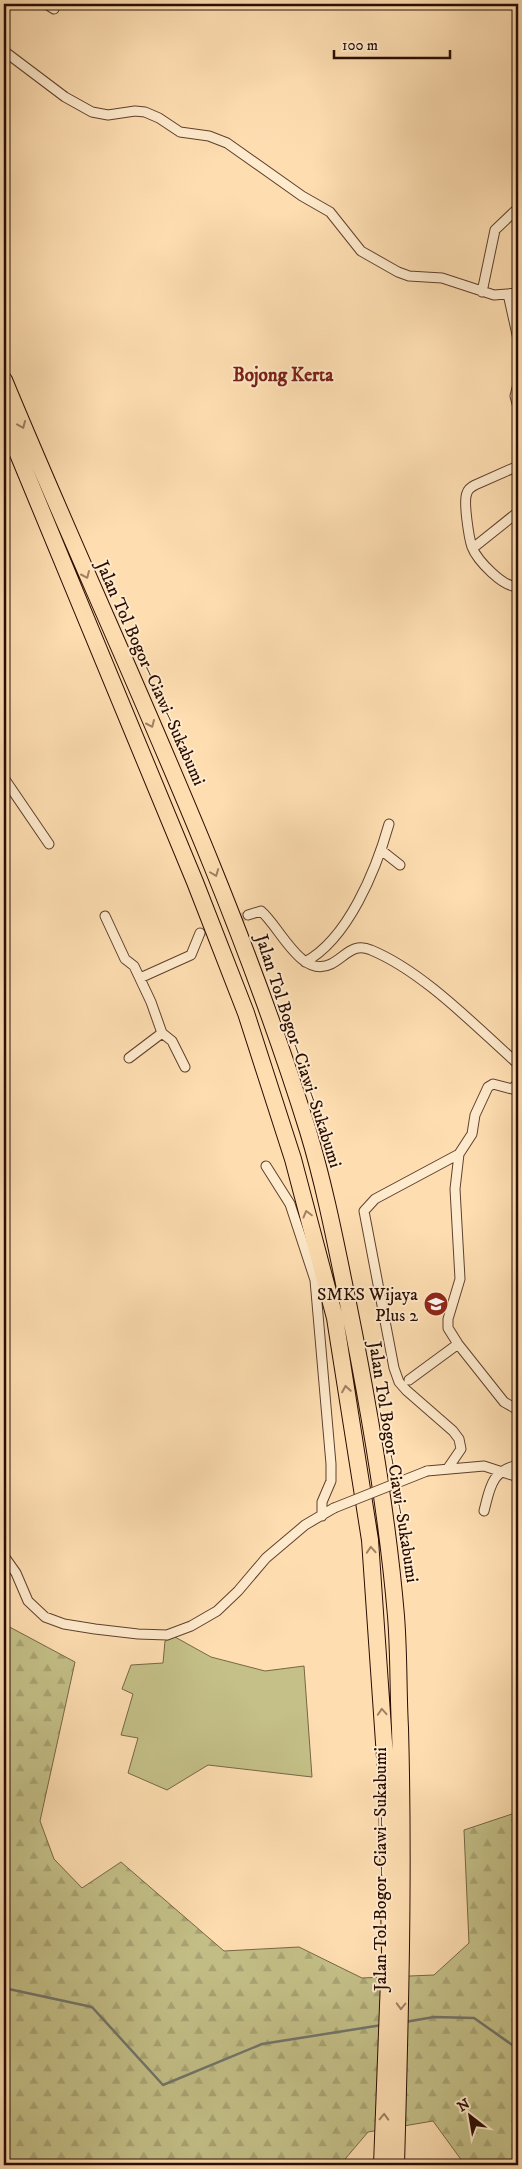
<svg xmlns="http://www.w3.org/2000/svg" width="522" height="2169" viewBox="0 0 522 2169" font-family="'IM FELL DW Pica',serif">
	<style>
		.grass { fill: #c4c088; stroke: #776645 }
		.forest { fill: url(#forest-firs); stroke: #776645 }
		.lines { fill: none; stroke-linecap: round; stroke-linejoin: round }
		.stream { stroke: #71756b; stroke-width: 2.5 }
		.minor-tunnel { stroke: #debe97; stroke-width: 9; stroke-dasharray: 9 4.5; stroke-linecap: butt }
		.minor-casing { stroke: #5f402e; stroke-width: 11 }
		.motorway-casing { stroke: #2a0c02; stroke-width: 18 }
		.minor { stroke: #feeacc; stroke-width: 9 }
		.motorway { stroke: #fedeb1; stroke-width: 16 }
		.minor-bridge-casing { stroke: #5f402e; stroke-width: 11; stroke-linecap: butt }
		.minor-bridge { stroke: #feeacc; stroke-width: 9 }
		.oneway { stroke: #9f8062 }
		.labels { text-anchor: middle; stroke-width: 4; stroke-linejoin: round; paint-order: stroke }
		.street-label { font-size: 18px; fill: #2a0c02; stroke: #feeacc }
		.poi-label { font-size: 18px; fill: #2a0c02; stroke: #feeacc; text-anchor: end }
		.neighbourhood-label { font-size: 19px; font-weight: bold; fill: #7a1f14; stroke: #feeacc }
	</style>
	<defs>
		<pattern id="forest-firs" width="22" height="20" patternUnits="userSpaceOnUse" patternTransform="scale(1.25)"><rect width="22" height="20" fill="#c4c088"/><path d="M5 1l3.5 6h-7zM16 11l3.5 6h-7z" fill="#a9a474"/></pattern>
	</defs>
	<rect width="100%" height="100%" fill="#fedeb1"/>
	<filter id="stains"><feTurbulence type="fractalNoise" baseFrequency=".004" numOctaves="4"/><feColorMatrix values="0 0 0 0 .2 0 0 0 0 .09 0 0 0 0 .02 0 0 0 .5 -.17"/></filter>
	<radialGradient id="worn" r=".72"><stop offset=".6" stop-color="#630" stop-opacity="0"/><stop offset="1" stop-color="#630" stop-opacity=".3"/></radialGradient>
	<path class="grass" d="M175,1637L211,1657L265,1671L304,1666L312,1777L208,1765L167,1790L128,1773L138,1738L121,1735L133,1694L122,1689L131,1665L163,1663L165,1641Z"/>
	<path class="forest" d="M4,1624L75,1662L40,1821L54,1859L82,1888L121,1862L224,1951L299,1947L362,1978L434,1975L469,1943L464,1830L518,1812V2165H465L433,2121L368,2132L340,2165H4Z"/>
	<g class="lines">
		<path class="stream" d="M4,1988L92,2007L163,2085L262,2044L382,2025
			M405,2022L434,2017L474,2018L518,2049"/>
		<path class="minor-tunnel" d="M200,933L248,915"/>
		<defs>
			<path id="minor" d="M46,4L54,9
				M4,51L65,97L92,112L108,115L135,111L145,112L159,118L180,132L209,136L227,143L302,196L330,212L361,251L398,272L409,276L442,278L494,295L518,293
				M482,292L495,230L518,208
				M508,294L518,339
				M518,384L515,396L518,407
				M518,466L475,485C471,487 468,489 467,493C463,501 469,538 472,547C477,560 504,589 518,586
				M473,548L518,512
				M4,778L49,844
				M381,850L400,865
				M248,915L261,911C280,927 301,979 331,964C345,957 353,942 371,950C424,972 475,1026 518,1064
				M105,916L125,959L134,966L151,1002L162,1033L172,1041L185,1067
				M305,962C348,939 376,870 389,824
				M140,978L191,955L200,933
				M129,1058L162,1033
				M459,1154L455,1189L460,1279L448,1319V1328L458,1344L504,1402L518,1410
				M266,1166L290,1204L315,1280L331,1464V1481L322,1502V1516
				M409,1380L458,1344
				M448,1468L461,1449L459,1439L453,1431L406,1390L399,1382L394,1368L364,1211L375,1199L459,1154L472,1134L475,1115L488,1087L493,1084L512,1089L518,1083
				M427,1471L484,1466L518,1477
				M484,1511C490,1488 491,1471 518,1465
				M4,1556L16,1573L28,1601L45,1617L64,1624L95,1629L138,1634L167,1635L191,1626L217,1611L238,1591L266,1558L305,1525L334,1508"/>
			<path id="motorway" d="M4,380C107,629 228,873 308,1131C325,1187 336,1245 348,1303C369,1407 387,1510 396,1616C399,1653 398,1691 400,1728C404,1874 400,2019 396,2165
				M4,420L195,882L246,1013L293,1159L335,1318L370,1540L387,1786L390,1953L382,2165"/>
		</defs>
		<use href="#minor" class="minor-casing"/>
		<use href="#motorway" class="motorway-casing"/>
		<use href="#minor" class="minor"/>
		<use href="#motorway" class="motorway"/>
		<defs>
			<path id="minor-bridge" d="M334,1508L427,1471"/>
		</defs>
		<use href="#minor-bridge" class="minor-bridge-casing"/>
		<use href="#minor-bridge" class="minor-bridge"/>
	</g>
	<defs><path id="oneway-chevron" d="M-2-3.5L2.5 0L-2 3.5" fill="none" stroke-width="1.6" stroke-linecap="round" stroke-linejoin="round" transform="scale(1.25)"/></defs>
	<g class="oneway">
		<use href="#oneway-chevron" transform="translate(22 425) rotate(67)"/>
		<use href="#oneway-chevron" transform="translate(86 575) rotate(66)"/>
		<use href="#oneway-chevron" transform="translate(151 724) rotate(66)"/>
		<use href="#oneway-chevron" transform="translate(215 873) rotate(69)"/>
		<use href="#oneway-chevron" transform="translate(307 1214) rotate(-105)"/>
		<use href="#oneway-chevron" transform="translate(346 1389) rotate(-99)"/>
		<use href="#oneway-chevron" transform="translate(371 1550) rotate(-94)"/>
		<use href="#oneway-chevron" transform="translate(382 1712) rotate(-94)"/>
		<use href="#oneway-chevron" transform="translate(401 2006) rotate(92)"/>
		<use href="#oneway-chevron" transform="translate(384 2117) rotate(-88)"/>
	</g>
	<defs>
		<symbol id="school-disc" viewBox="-11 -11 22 22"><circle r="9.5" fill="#8f2418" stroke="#feeacc"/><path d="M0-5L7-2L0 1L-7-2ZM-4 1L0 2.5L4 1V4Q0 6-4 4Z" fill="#fff"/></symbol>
	</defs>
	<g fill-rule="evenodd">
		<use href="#school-disc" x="422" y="1290" width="28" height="28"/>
	</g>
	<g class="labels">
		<g class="street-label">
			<text transform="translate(151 673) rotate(66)" y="6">Jalan Tol Bogor–Ciawi–Sukabumi</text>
			<text transform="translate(299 1051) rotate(72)" y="6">Jalan Tol Bogor–Ciawi–Sukabumi</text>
			<text transform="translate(394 1462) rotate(81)" y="6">Jalan Tol Bogor–Ciawi–Sukabumi</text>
			<text transform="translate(380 1869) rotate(-90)" y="6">Jalan Tol Bogor–Ciawi–Sukabumi</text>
		</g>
		<g class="poi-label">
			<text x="418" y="1300">SMKS Wijaya<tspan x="418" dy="21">Plus 2</tspan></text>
		</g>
		<g class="neighbourhood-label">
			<text x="283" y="381">Bojong Kerta</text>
		</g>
	</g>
	<rect width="522" height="2169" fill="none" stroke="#fedeb1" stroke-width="20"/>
	<rect x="5" y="5" width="512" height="2159" fill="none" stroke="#2a0c02" stroke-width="2.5"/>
	<rect x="10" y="10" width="502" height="2149" fill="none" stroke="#2a0c02"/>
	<g transform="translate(470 2116) rotate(329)" stroke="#feeacc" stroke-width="4" paint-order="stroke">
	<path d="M0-4L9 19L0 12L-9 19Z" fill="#2a0c02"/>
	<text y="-8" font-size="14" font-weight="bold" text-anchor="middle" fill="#2a0c02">N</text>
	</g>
	<path d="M334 50v8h116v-8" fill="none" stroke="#2a0c02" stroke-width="2.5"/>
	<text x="342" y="50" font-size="15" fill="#2a0c02" stroke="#feeacc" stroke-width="4" paint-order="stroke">100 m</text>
	<rect width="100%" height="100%" filter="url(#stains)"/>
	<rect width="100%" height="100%" fill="url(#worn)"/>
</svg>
